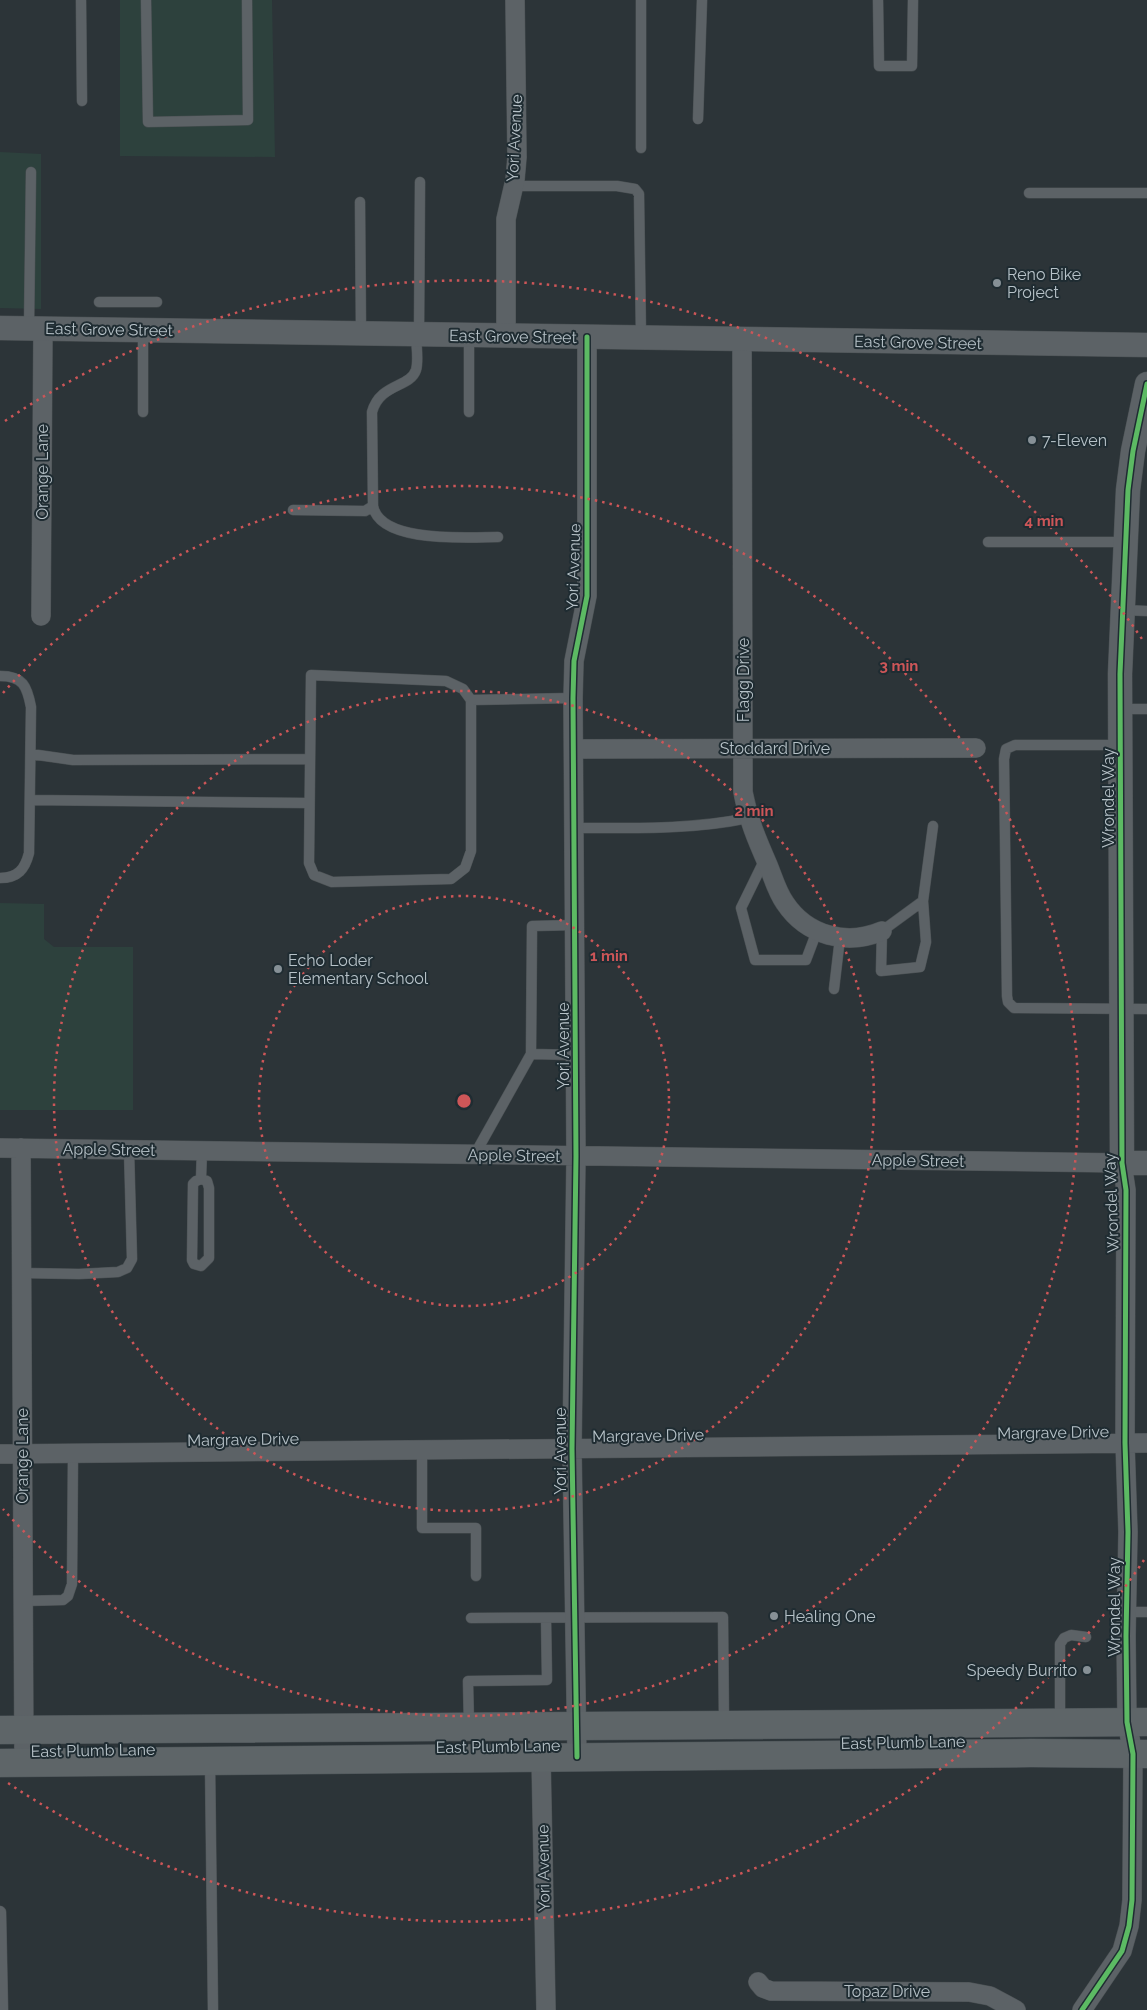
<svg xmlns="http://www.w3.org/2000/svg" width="1147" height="2010" viewBox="0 0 1147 2010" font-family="Raleway,sans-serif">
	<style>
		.green { fill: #2d413d }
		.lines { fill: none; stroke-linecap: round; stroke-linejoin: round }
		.service-casing { stroke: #4a5053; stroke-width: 11 }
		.minor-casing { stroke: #4a5053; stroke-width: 20 }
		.tertiary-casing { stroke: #4a5053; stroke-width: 25 }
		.primary-casing { stroke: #495155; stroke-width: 29 }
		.service { stroke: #5c6266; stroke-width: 10 }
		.minor { stroke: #5c6266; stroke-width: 19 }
		.tertiary { stroke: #5c6266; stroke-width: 24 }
		.primary { stroke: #5e6568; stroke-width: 28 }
		.cycleway-casing { stroke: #1f2c32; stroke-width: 8 }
		.cycleway { stroke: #5cba63; stroke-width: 5 }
		.ring { fill: none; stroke: #cd5658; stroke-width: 2.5; stroke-dasharray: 2.5 5 }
		.poi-dot { fill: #869096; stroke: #1f2c32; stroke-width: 2 }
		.labels { text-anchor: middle; stroke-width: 4; stroke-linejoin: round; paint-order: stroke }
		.street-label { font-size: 16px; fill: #b7c2c8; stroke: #1f2c32 }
		.poi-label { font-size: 16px; fill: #b7c2c8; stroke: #1f2c32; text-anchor: start }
		.centre { fill: #cd5658; stroke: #1f2c32; stroke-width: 2.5 }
		.ring-label { font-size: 15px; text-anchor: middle; font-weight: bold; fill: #cd5658; stroke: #1f2c32; stroke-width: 4; stroke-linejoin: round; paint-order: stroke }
	</style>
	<rect width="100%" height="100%" fill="#2c3438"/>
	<path class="green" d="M120,0H272L275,157L120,156Z
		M0,152L41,154V309L0,308Z
		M0,903L44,904V939L54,947H133V1110H0Z"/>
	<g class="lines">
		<defs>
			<path id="service" d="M81,0L82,101
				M146,0L148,122L248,120L247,0
				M641,0V148
				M878,0L879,66H912L913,0
				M698,119L702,0
				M513,186H617L635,189L639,194L641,337
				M1029,193H1147
				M360,202L361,333
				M99,302H157
				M29,328L31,172
				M143,330V412
				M419,335L420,182
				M469,335V412
				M373,506C380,544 469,537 498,537
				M293,510L365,511L373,506L372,412C380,383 410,388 416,370C419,360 416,345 416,334
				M988,542H1126
				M1123,610L1147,611
				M311,675L446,681L463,689L471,700V851L465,868L451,879L332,882L314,875L309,863Z
				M0,676C23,676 27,686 31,707L29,853C25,869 18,878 0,878
				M471,700L573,698
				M1120,709H1147
				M1120,745H1015L1006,749L1004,759L1007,996L1008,1002L1014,1008L1147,1009
				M31,754L73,760L309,759
				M30,800L308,803
				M574,828C633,828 691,830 748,818
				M765,859L741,908L755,960H806L817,931
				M923,901L926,942L920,967L881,971L882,931L923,901L933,826
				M575,925L532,926L531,1054L576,1055
				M834,989L840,938
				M475,1154L531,1054
				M201,1179L207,1181L209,1188V1258L201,1266L194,1264L192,1260L193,1184L196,1181L201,1179L202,1150
				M21,1273L79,1274L118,1272L127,1268L132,1259L129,1150
				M422,1450V1528H476V1576
				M23,1601L63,1600L68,1596L72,1584L73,1453
				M1126,1612H1147
				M471,1618L723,1617L724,1724
				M1060,1723V1644L1064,1638L1071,1635L1086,1637
				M469,1725L468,1681L547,1680L546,1618
				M210,1762L213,2010
				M0,1911L1,1912L3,2010"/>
			<path id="minor" d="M506,336V219L515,180L517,157L515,0
				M742,339L743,792C748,819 757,840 768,865C773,877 777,892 785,903C807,936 847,946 882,931
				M41,616L43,328
				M574,749L976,748
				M0,1148L1122,1163L1126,1190L1125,1443L1128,1532L1126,1636L1127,1722L1133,1754L1132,1900L1129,1926L1122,1951L1082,2010
				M21,1148L24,1763
				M0,1454L1147,1443
				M539,1726L541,1757L546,2010
				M577,1757L572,1449L576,1156L573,698L574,661L587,596V337
				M758,1982L763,1988L771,1991L969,1992L990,1996L1016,2010"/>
			<path id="tertiary" d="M0,328L1147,345
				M1147,384L1133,451L1128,490L1120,674L1122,1163H1147"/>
			<path id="primary" d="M0,1730L1147,1722
				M0,1763L1031,1753L1147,1754"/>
		</defs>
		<use href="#service" class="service-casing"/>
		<use href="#minor" class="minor-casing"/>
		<use href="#tertiary" class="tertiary-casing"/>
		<use href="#primary" class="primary-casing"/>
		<use href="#service" class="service"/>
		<use href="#minor" class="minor"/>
		<use href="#tertiary" class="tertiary"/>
		<use href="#primary" class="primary"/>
		<defs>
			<path id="cycleway" d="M577,1757L572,1449L576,1156L573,698L574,661L587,596V337
				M1082,2010L1122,1951L1129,1926L1132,1900L1133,1754L1127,1722L1126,1636L1128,1532L1125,1443L1126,1190L1122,1163L1120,674L1128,490L1133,451L1147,384"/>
		</defs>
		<use href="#cycleway" class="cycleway-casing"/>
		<use href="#cycleway" class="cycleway"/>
	</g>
	<g class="ring">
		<circle cx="464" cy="1101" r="205"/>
		<circle cx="464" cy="1101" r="410"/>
		<path d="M3 693A615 615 0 1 1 3 1509"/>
		<path d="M1144 1560A820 820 0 0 1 5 1781M5 421A820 820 0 0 1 1144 642"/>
	</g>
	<g class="poi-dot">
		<circle cx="997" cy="283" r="5"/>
		<circle cx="1032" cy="440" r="5"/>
		<circle cx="278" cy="969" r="5"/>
		<circle cx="774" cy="1616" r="5"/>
		<circle cx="1087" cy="1670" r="5"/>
	</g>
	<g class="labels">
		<g class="street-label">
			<text transform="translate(514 138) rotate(-87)" y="6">Yori Avenue</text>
			<text transform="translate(109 329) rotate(1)" y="6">East Grove Street</text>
			<text transform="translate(513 336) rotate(1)" y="6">East Grove Street</text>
			<text transform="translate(918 342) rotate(1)" y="6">East Grove Street</text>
			<text transform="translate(42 472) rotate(-90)" y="6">Orange Lane</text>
			<text transform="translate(573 567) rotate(-88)" y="6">Yori Avenue</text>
			<text transform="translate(743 680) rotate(-90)" y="6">Flagg Drive</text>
			<text x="775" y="754">Stoddard Drive</text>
			<text transform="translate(1108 798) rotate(-90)" y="6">Wrondel Way</text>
			<text transform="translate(563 1046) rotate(-90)" y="6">Yori Avenue</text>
			<text transform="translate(109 1149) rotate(1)" y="6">Apple Street</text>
			<text transform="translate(514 1155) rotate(1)" y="6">Apple Street</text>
			<text transform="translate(918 1160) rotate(1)" y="6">Apple Street</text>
			<text transform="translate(1111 1203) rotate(-92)" y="6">Wrondel Way</text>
			<text transform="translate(1053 1432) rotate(-1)" y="6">Margrave Drive</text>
			<text transform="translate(648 1435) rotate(-1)" y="6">Margrave Drive</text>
			<text transform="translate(243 1439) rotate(-1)" y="6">Margrave Drive</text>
			<text transform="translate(560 1451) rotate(-90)" y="6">Yori Avenue</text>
			<text transform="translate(22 1456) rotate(-90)" y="6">Orange Lane</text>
			<text transform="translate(1114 1607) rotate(-90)" y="6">Wrondel Way</text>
			<text transform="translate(903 1742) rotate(-1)" y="6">East Plumb Lane</text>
			<text transform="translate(498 1746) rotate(-1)" y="6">East Plumb Lane</text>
			<text transform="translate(93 1750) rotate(-1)" y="6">East Plumb Lane</text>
			<text transform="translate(543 1868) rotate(-91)" y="6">Yori Avenue</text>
			<text x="887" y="1997">Topaz Drive</text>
		</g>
		<g class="poi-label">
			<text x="1007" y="280">Reno Bike<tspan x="1007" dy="18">Project</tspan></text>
			<text x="1042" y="446">7-Eleven</text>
			<text x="288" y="966">Echo Loder<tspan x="288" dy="18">Elementary School</tspan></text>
			<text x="784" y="1622">Healing One</text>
			<text x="1077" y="1676" text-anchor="end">Speedy Burrito</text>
		</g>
	</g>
	<circle cx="464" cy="1101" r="8" class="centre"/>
	<g class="ring-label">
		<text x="1044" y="526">4 min</text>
		<text x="899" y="671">3 min</text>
		<text x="754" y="816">2 min</text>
		<text x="609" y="961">1 min</text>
	</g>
</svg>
